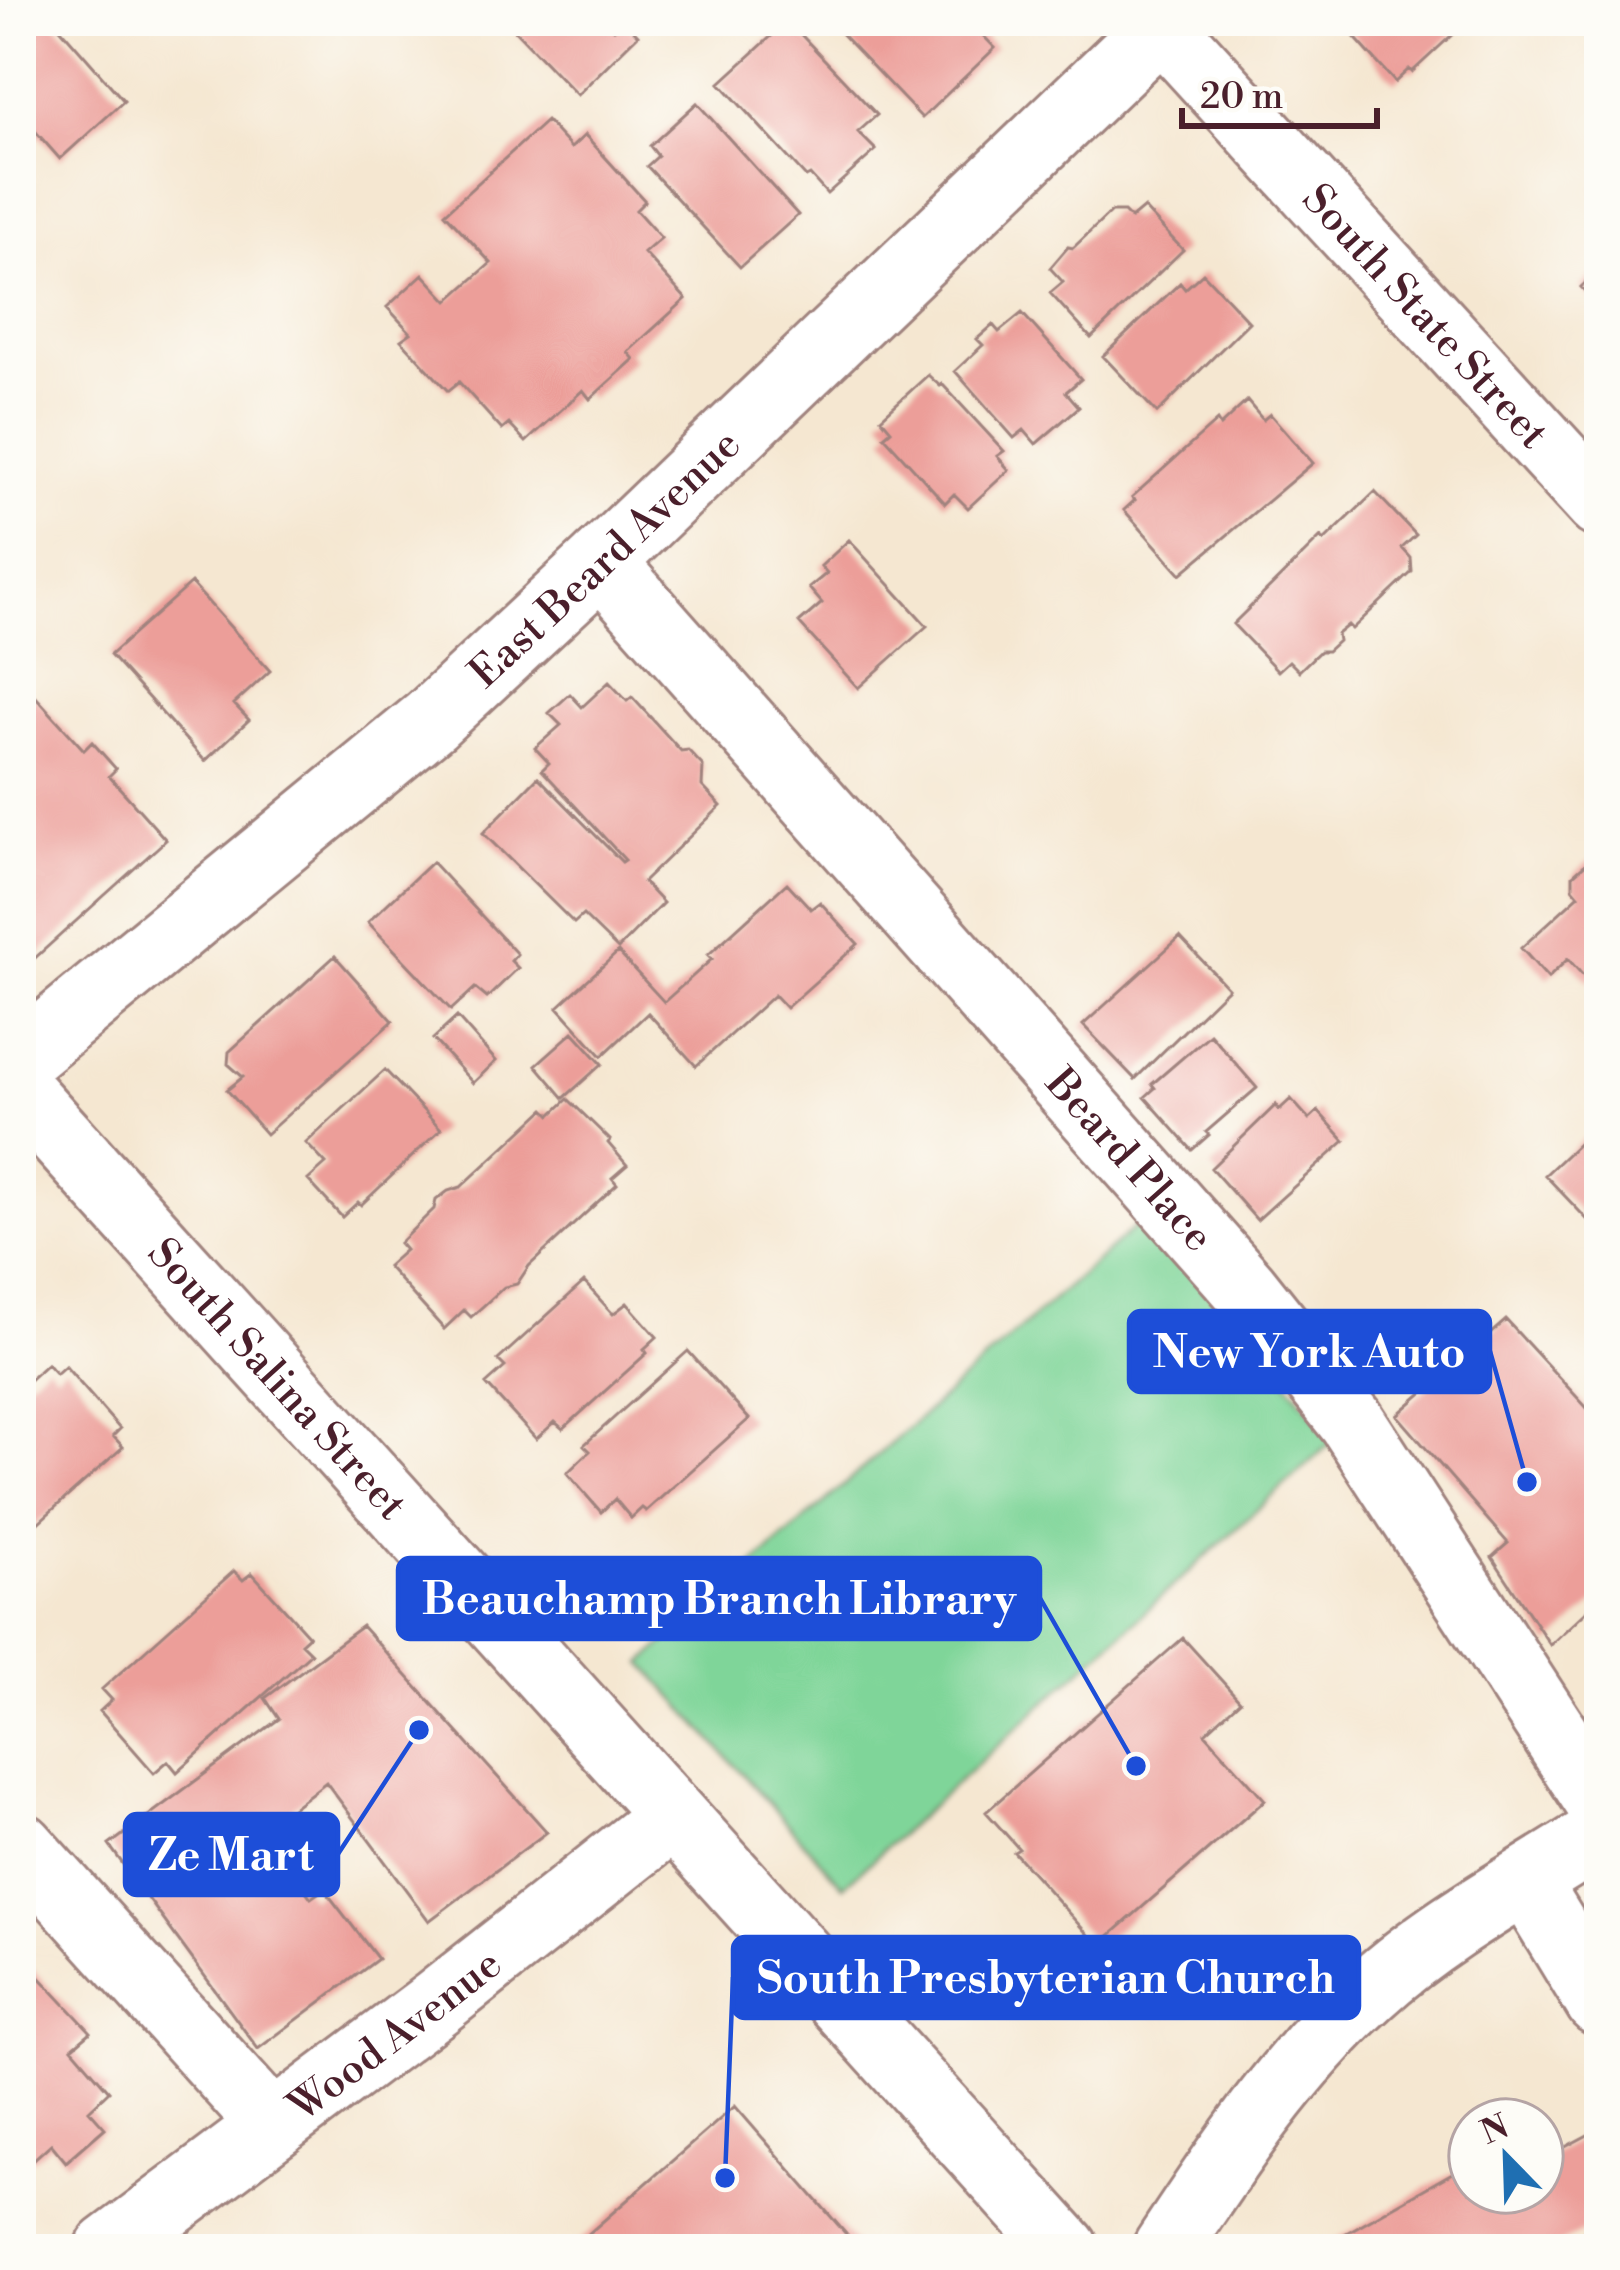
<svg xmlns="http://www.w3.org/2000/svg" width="1620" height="2270" viewBox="0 0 1620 2270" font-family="'Libre Bodoni',serif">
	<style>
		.green { fill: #7fd599; stroke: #647a62; stroke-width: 3 }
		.building { fill: #ec9e99 }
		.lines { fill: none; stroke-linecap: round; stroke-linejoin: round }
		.minor-casing { stroke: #a0837e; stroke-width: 72 }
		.major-casing { stroke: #a0837e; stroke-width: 72 }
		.minor { stroke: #fff; stroke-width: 66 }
		.major { stroke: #fff; stroke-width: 66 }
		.labels { text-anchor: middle; stroke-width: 10; stroke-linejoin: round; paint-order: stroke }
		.street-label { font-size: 42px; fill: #4a1f2b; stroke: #fdfcf7 }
		.leader { fill: none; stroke: #1d4ed8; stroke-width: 4.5 }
		.callout-dot { fill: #1d4ed8; stroke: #fdfcf7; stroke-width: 4.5 }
		.callout { fill: #1d4ed8; stroke: #1d4ed8; stroke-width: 4.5 }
		.callout-label { font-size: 45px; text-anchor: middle; font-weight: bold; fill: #fff }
	</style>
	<rect width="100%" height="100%" fill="#fdfcf7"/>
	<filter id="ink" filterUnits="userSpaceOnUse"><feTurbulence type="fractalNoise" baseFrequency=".00833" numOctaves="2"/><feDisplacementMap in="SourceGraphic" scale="24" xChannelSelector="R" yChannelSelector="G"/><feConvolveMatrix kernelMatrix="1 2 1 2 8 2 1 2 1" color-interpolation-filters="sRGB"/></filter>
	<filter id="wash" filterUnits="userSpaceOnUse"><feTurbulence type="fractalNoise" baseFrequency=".004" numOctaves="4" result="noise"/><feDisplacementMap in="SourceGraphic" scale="48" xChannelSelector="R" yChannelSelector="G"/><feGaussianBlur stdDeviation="2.7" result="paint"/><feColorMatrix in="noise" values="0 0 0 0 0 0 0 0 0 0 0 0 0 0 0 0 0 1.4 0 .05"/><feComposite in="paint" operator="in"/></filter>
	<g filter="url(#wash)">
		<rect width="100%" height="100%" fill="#f5e7d1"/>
		<path class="green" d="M1152,1212L1334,1440L843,1886L643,1663Z"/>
		<g id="blocks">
			<path class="building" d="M21,21H54L124,101L60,159L21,115Z
				M506,21H606L614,29L625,21L638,35L577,95Z
				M788,21L877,115L858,132L876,150L827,194L810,175L806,177L720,83Z
				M835,21H969L995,48L922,118L832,24Z
				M1340,21H1467L1412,72L1409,69L1395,82Z
				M697,103L798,215L740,267L647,166L658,156L650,146Z
				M546,121L571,148L585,135L645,201L636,210L661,238L644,253L686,299L628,352L634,359L590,399L583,390L526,442L509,424L502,430L459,382L448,391L401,340L411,333L387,307L423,274L448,301L491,263L445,213Z
				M1144,208L1183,250L1091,338L1050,293L1063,282L1050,268L1068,247L1073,248L1111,212H1124L1131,219Z
				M1599,270V306L1581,287Z
				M1203,273L1249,322L1157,413L1103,356L1180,283L1185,289Z
				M1022,313L1081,379L1066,392L1079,407L1036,444L1024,430L1014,438L955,371L983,345L977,339L993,325L999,332Z
				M928,375L940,386L942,384L1004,451L997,456L1009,470L968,508L954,494L945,503L884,436L891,430L881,418Z
				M1247,401L1263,420L1270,414L1313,463L1181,574L1124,510L1135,500L1132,497L1217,421L1220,426Z
				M1375,492L1416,535L1402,548L1411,558L1412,572L1352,629L1348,625L1337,634L1338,641L1327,651H1320L1299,671L1289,661L1278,671L1233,624L1321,537L1324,541Z
				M849,540L927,626L858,688L799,623L822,603L809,588L827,573L821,566Z
				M191,583L270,671L234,704L249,720L205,761L110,655Z
				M609,682L627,701L632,697L681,751L688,750L703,766L702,786L721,806L643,882L663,903L618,949L583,915L574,923L483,833L538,777L622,862L625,860L542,770L549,763L535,748L561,725L549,713L570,694L582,707Z
				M21,690L31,700L35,696L84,750L92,742L116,769L109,776L166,840L25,967L21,963Z
				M1589,861H1599V971L1588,981L1568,959L1548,978L1521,948L1579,895L1573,888V875Z
				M432,862L517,954L511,961L518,968L487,998L475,988L451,1010L368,922Z
				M787,883L811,909L820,902L858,944L786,1008L774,995L696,1066L648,1013L602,1056L558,1007L618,952L664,1002L712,959L708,955Z
				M1180,937L1228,988L1135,1079L1083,1025Z
				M335,956L393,1021L266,1134L227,1090L243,1077L228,1064L229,1052Z
				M457,1017L496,1061L473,1083L433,1039Z
				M573,1032L602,1064L564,1098L536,1065Z
				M1210,1034L1257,1088L1206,1132L1209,1135L1192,1150L1145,1097L1155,1088L1152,1084Z
				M385,1070L441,1129L361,1205L358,1202L342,1217L308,1180L326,1164L306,1143Z
				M568,1099L610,1140L608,1143L627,1165L612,1178L617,1184L529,1266L517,1284L504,1287L471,1317L464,1310L444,1329L387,1266L405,1250L399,1243L434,1209L436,1200L448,1191L461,1187L545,1109L551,1115Z
				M1291,1099L1309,1119L1318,1111L1345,1141L1257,1220L1211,1168L1276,1105L1279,1110Z
				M1599,1124V1232L1545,1175Z
				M584,1282L613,1314L627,1303L657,1337L644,1349L647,1353L563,1429L555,1422L536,1439L486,1384L505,1367L498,1360Z
				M1506,1320L1599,1421V1599L1550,1645L1492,1557L1508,1543L1397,1415Z
				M688,1351L749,1419L646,1511L642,1508L631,1518L615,1499L601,1512L567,1473L590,1451L584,1445Z
				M47,1364L56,1374L65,1366L120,1429L113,1436L123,1447L21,1538V1388Z
				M234,1571L243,1580L252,1573L309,1636L301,1643L311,1653L177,1772L168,1761L154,1773L100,1711L112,1700L102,1689Z
				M362,1626L547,1832L429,1921L326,1782L262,1831L311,1898L324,1889L378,1959L258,2049L109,1845L279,1719L265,1698Z
				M1183,1638L1240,1701L1205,1733L1265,1800L1098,1946L1014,1852L1019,1849L986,1812Z
				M21,1957L91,2032L72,2048L109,2091L89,2110L105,2128L66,2162L51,2144L33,2160L21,2146Z
				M735,2106L859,2249H571Z
				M1599,2129V2224L1548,2249H1318L1470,2163V2192H1542V2138L1552,2154Z"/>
		</g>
	</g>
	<g filter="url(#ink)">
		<use href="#blocks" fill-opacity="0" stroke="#a0837e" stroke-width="3"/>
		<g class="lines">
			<defs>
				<g id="minor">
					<path id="s1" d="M1157,21L1599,504"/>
					<path id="s2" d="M601,562L1246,1289L1352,1422L1599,1802"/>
					<path id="s3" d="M21,1057L431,720L601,562L1161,25"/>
					<path d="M21,1846L273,2126"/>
					<path d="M1526,1882L1599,2002"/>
					<path id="s4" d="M109,2249L438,2002L673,1816"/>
					<path d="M1166,2249C1226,2158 1289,2063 1371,1990C1438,1929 1523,1884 1599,1835"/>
				</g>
				<g id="major">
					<path id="s5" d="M21,1093L1065,2249"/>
				</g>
			</defs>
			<use href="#minor" class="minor-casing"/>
			<use href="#major" class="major-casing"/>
			<use href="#minor" class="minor"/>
			<use href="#major" class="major"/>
		</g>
	</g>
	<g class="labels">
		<g class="street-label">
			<text dy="15" stroke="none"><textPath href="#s1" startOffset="399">South State Street</textPath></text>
			<text dy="15" stroke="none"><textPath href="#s3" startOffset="768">East Beard Avenue</textPath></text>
			<text dy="15" stroke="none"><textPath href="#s2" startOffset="798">Beard Place</textPath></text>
			<text dy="15" stroke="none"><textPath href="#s5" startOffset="384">South Salina Street</textPath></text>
			<text dy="15" stroke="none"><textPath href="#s4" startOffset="357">Wood Avenue</textPath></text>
		</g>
	</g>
	<path class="leader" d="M1527 1482L1490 1351M1136 1766L1040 1598M419 1730L338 1854M725 2178L733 1977"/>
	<g class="callout-dot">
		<circle cx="1527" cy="1482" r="12"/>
		<circle cx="1136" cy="1766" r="12"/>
		<circle cx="419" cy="1730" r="12"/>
		<circle cx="725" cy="2178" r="12"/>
	</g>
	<g class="callout">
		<rect x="1129" y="1311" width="361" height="81" rx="12"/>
		<rect x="398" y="1558" width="642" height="81" rx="12"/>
		<rect x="125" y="1814" width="213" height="81" rx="12"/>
		<rect x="733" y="1937" width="626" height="81" rx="12"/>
	</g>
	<g class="callout-label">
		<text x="1309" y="1367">New York Auto</text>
		<text x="719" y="1614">Beauchamp Branch Library</text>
		<text x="231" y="1870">Ze Mart</text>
		<text x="1046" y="1993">South Presbyterian Church</text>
	</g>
	<rect width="1620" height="2270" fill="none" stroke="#fdfcf7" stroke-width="72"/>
	<g transform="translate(1506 2156) rotate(337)"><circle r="57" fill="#fdfcf7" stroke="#b5a4a5" stroke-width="3"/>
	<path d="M0-9L21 45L0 30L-21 45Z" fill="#1f6fb2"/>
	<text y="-18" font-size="33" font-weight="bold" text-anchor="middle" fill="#4a1f2b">N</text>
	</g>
	<path d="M1182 108v18h195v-18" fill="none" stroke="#4a1f2b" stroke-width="6"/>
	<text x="1200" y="108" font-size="36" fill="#4a1f2b" stroke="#fdfcf7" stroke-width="9" paint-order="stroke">20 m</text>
</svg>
